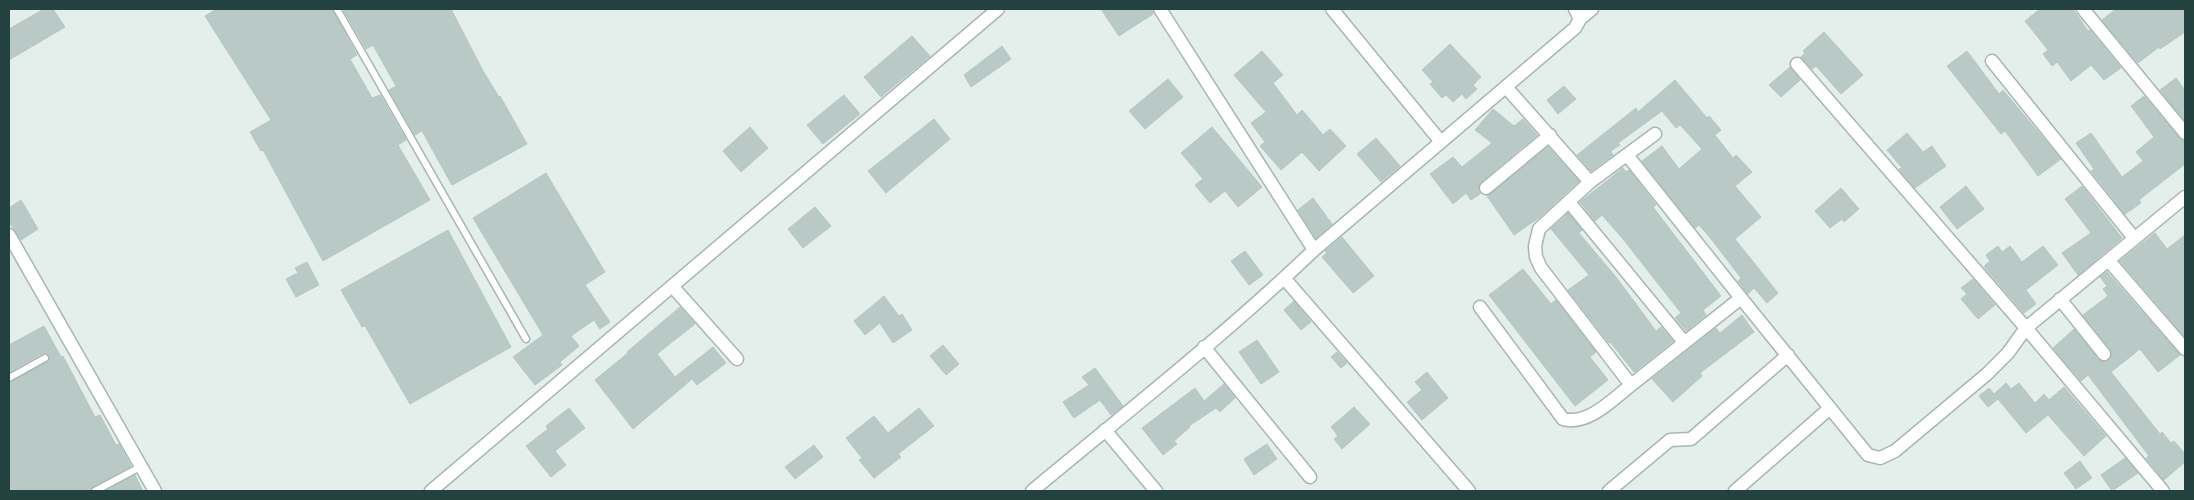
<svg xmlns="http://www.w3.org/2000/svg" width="2194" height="500" viewBox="0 0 2194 500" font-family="'Asap Condensed',sans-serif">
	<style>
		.building { fill: #b9c9c5; stroke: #b6c8c4 }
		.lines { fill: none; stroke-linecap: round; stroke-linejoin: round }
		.lane-casing { stroke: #a6b7b4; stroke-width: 9 }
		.street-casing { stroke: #a6b7b4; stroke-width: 15 }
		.lane { stroke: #fff; stroke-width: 6 }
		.street { stroke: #fff; stroke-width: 12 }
	</style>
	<rect width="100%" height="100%" fill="#e4eeeb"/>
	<path class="building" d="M44,9H53L65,27L9,60V29Z
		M217,9H332L357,55L350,59L372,98L380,95L406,140L398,145L430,200L323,261L263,150L261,151L250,132L271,120L205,16Z
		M343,9H451L483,71L499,97L500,96L527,144L452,185L422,131L415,135L389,90L396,86L373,45L366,49Z
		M1101,9H1152L1153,14L1119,36Z
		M2040,9H2073L2088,31L2090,30L2121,68L2104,80L2091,65L2071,81L2057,62L2052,66L2043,54L2048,50L2025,21Z
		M2116,9H2185V32L2160,49L2159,47L2138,63L2102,20Z
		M1824,32L1863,75L1841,94L1816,66L1812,69L1801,57L1805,53L1803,51Z
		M912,36L930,56L881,97L864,77Z
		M1450,44L1481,77L1473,85L1477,89L1466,99L1462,94L1453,102L1446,95L1442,98L1430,84L1433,82L1422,70Z
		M1002,46L1011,59L971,87L964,75Z
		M1262,51L1283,75L1273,83L1297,115L1302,110L1323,135L1330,129L1346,146L1319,171L1302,152L1281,170L1260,146L1265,142L1251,123L1266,112L1234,75Z
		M1967,51L1999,94L2003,90L2061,159L2038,176L2005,131L2001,134L1947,66Z
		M1790,67L1800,80L1781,97L1769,85Z
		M2176,78L2185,90V121L2160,90Z
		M1168,79L1183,97L1145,129L1129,111Z
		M1675,80L1707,118L1709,116L1721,130L1715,135L1733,158L1736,155L1752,172L1735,186L1761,217L1735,239L1778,293L1767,303L1754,288L1748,294L1738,281L1741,278L1708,235L1699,225L1695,228L1642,161L1662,146L1679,169L1702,149L1680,125L1676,128L1662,111L1618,143L1620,145L1611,151L1613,155L1591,171L1577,155L1636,108L1638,112Z
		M1564,86L1576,99L1558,114L1547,100Z
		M844,95L860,114L823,144L807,125Z
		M2144,96L2179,138L2185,141V164L2139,200L2141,203L2125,214L2091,171L2094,169L2076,143L2091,133L2122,177L2143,161L2136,152L2154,137L2131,106Z
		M1493,109L1514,126L1523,119L1537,135L1481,182L1478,189L1480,194L1471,200L1466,193L1453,204L1430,174L1453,157L1462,167L1492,143L1475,130Z
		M934,119L950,139L886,193L868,171Z
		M750,127L768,148L741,172L723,151Z
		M1212,127L1262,187L1238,207L1225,191L1210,203L1195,185L1203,179L1181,153Z
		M1907,133L1923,152L1932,146L1946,166L1915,188L1899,169L1902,168L1887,150Z
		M1376,138L1400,166L1381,182L1357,154Z
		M1548,147L1579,181L1540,217L1514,235L1487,196Z
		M1623,168L1626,172L1629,170L1656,205L1653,207L1721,296L1703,310L1706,315L1686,331L1675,318L1681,313L1623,239L1602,215L1595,221L1580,202Z
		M546,173L605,272L585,285L610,322L600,329L594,320L571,336L579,346L560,362L562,365L535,385L513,357L543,335L473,218Z
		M1966,186L1984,209L1957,229L1940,207Z
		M2082,186L2122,238L2078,275L2062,253L2091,233L2065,199Z
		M1841,188L1859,209L1844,222L1842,219L1830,228L1815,211Z
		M1313,198L1332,224L1316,238L1298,210Z
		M21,200L38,229L21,240L9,222V208Z
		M815,207L831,226L803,248L788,229Z
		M1568,213L1582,230L1579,233L1616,277L1656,331L1661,327L1673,341L1634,372L1610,342L1609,343L1568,290L1589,275L1551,229Z
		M448,230L511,347L410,404L365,326L362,327L341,290Z
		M2155,233L2167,249L2185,235V337L2120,261Z
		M1342,237L1374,276L1353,293L1322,257L1327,253L1325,251Z
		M1998,246L2002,252L2010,246L2022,262L2043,246L2058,265L2026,290L2036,304L2024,313L1985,268V265L1990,261L1986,255Z
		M1245,251L1263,275L1249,285L1231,261Z
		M307,262L319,285L296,297L286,279L298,273L295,268Z
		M1523,269L1551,304L1556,300L1596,352L1590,357L1608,380L1575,406L1489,295Z
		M2107,272L2180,355L2158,372L2140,349L2111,372L2160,434L2162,432L2171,443L2174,441L2185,454V462L2164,480L2146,458L2149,456L2088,375L2081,381L2053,348L2074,329L2098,359L2106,362L2111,357L2110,349L2083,315L2108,296L2103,289L2107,286L2100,277Z
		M1973,279L1995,305L1978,319L1961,299L1967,294L1961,288Z
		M884,296L899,316L902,314L912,330L893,343L880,323L865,335L854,321Z
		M1294,301L1311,322L1301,330L1284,310Z
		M680,307L695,324L657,354L675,377L713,347L726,363L697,385L692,379L633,429L595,380L628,353L627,352Z
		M1742,315L1754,332L1700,373L1702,376L1673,402L1652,379L1716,328L1720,333Z
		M44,326L61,357L63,356L95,417L100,415L116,445L119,444L131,466L93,487L90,491H9V383L47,362L50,358L47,354L43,353L9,372V345Z
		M1257,340L1279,372L1261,384L1239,352Z
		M943,345L959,364L946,375L930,356Z
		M1337,352L1347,363L1341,368L1331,357Z
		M1095,368L1123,406L1111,415L1100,400L1074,418L1063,402L1089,385L1082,377Z
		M1427,372L1448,398L1422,420L1407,402L1422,390L1415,382Z
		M2006,383L2011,389L2019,383L2035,403L2044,394L2049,400L2064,387L2106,436L2084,456L2048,415L2026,433L1998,399L1988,407L1979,396L1989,388L1994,394Z
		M1224,384L1235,398L1220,412L1216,408L1189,426L1190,427L1174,441L1177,444L1163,455L1142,428L1195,388L1204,401Z
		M1354,407L1370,424L1342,449L1334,439L1338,436L1331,427Z
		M569,408L585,428L555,451L566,465L551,477L526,446L548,429L546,426Z
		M919,408L934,426L898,454L901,457L874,478L859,460L862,458L846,438L874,416L888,433Z
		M1267,444L1277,459L1254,475L1244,459Z
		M814,445L823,457L795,479L785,467Z
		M2125,458L2138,473L2112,491L2101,475Z
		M2080,461L2092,478L2076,489L2064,473Z
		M135,475L143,491H105Z"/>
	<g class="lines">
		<defs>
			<path id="lane" d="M337,9L526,339
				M9,378L45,358
				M95,491L140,467"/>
			<path id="street" d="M1160,9L1314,250
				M1332,9L1441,142
				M2083,9L2185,133
				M1580,19L1592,9
				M1992,61L2134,238
				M1797,64L2026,328L2163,491
				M1506,87L1590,182
				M1655,134L1590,182L1539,229L1535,246L1536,257L1541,268L1631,385L1741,298L1868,455L1880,458L1895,451L1987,374L2008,353L2026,328L2185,197
				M1627,155L1741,298
				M1486,188L1550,135
				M1569,202L1684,342
				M9,235L155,491
				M2109,261L2185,349
				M1284,278L1469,491
				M673,287L737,359
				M2060,299L2104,354
				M1480,307L1563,419C1588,426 1613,399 1631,385
				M1204,347L1310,477
				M1105,430L1156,491
				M431,491L998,9
				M1032,491C1127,412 1225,335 1314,250L1575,28L1580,19L1575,9
				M1609,491L1670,440L1691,439L1788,355
				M1735,491L1830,408"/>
		</defs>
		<use href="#lane" class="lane-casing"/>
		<use href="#street" class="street-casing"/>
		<use href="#lane" class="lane"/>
		<use href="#street" class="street"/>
	</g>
	<rect width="2194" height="500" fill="none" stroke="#23413e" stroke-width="20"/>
</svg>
